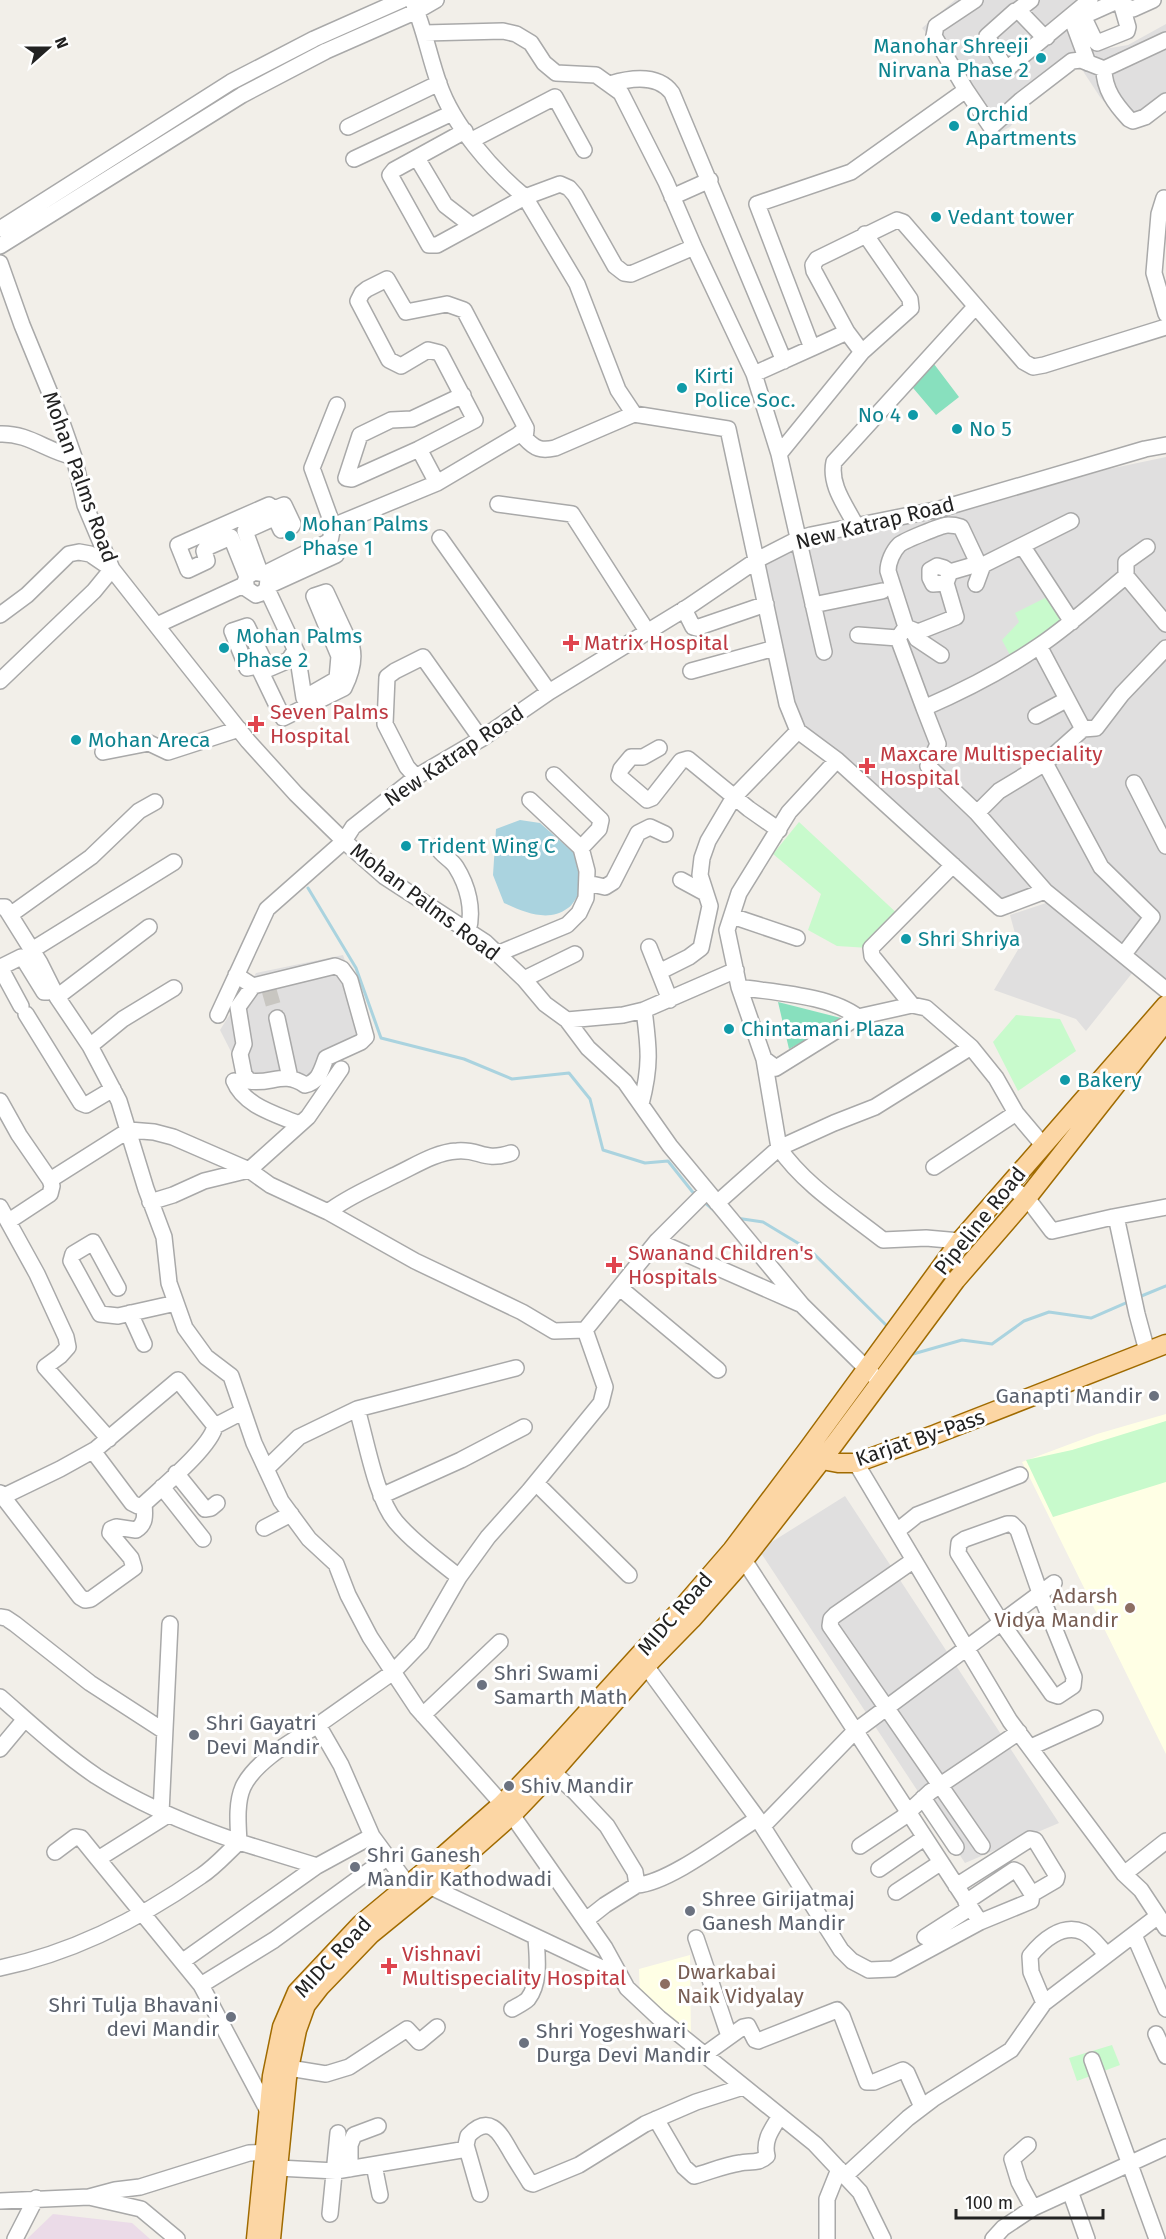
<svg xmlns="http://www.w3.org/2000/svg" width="1166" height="2239" viewBox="0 0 1166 2239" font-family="'Fira Sans',sans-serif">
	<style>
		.residential { fill: #e0dfdf }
		.industrial { fill: #ebdbe8 }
		.education { fill: #ffffe5 }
		.park { fill: #c8facc }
		.pitch { fill: #88e0be }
		.water { fill: #aad3df }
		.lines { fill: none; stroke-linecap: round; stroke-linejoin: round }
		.stream { stroke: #aad3df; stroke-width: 3 }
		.minor-tunnel { stroke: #c8c6c1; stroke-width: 15; stroke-dasharray: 15 8; stroke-linecap: butt }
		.minor-casing { stroke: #a9a9a9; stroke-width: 18 }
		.major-casing { stroke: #a06b00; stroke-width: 21 }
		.minor { stroke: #fff; stroke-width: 15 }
		.major { stroke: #fcd6a4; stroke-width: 18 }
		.culture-dot { fill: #0f9aa8; stroke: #fff; stroke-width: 2 }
		.health-dot { fill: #e0444e; stroke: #fff; stroke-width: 2 }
		.worship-dot { fill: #6b7280; stroke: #fff; stroke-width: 2 }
		.education-dot { fill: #8d6e63; stroke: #fff; stroke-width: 2 }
		.labels { text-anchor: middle; stroke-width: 6; stroke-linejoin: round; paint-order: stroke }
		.culture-label { font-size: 21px; fill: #0d838f; stroke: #fff; text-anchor: start }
		.street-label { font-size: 21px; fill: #222; stroke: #fff }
		.health-label { font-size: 21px; fill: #be3a42; stroke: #fff; text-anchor: start }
		.worship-label { font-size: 21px; fill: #5b616d; stroke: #fff; text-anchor: start }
		.education-label { font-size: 21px; fill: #785e54; stroke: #fff; text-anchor: end }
	</style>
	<rect width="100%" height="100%" fill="#f2efe9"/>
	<path class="residential" d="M955,0H1088L1082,25L1093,51L1128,45L1166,24V98L1123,123L1100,97L1079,65L1045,83L1010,127L992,136L961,89L936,44L922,28Z
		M1166,457V984L1040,888L991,902L798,726L755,556L949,515L1109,469Z
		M1049,902L1133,972L1086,1031L1076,1019L994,990L1019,948L1010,915Z
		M343,955L372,1037L332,1059L314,1088L300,1093L292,1084L249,1087L220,1030L256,973Z
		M845,1496L1059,1823L965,1863L759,1550Z"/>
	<path class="industrial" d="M53,2214L132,2223L150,2239H27Z"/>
	<path class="education" d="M1166,1414V1754L1022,1462L1097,1434Z
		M690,1955L691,2040L640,1999L639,1969Z"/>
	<path class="park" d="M1051,595L1068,621L1012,659L1002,640L1019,622L1015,613Z
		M799,822L901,917L869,948L837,946L808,930L821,894L773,854Z
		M1016,1015L1060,1019L1076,1051L1018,1091L993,1042Z
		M1166,1421V1482L1053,1517L1026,1460L1072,1450Z
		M1112,2045L1120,2065L1077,2081L1069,2058Z"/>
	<path class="pitch" d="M934,364L959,397L936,415L908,382Z
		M778,1002L845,1019L789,1049Z"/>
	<path class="water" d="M520,820L540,823L574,853L579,875L580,893C576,897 573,905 568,908C548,923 524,912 504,903L493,875L496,829Z"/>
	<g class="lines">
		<path class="stream" d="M308,888L356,968L381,1038L464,1059L512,1079L569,1073L590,1099L603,1150L645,1163L668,1161L695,1195
			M703,1201L716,1212
			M736,1218L763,1222L811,1251L886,1325
			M1139,1297L1166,1286
			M913,1354L962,1340L992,1344L1024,1321L1049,1312L1091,1318L1130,1301"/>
		<path class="minor-tunnel" d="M269,990L277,1018"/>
		<defs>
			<path id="minor" d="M412,0C424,27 429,56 439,84C453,125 492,170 525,197L577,284L618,390L634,414L728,429L787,704L798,731L837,760L1000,908L1045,891L1166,990
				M1114,2L1133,9L1153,0
				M1115,2L1086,15L1085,20L1095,41L1097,43L1127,31L1128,27L1121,3
				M1018,10L1031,0
				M1071,17L1088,63
				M424,33L503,31L516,34L531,43L544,63L556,73L596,75L621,93L666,182L694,247L754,374
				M1047,37L1043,36L1018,10L1015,11L987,36L1005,68H1008L1090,0
				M1104,69C1104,89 1115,104 1129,119L1133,121L1145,117L1166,101
				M610,84C630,78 658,74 672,93L784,361
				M966,90L934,36L936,26L975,0
				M348,127L439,83
				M465,131L394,170L390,175L429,245H437L525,197L560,184L569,188L575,195L615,266L624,273L631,274L694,247
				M472,140L555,97L584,150
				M417,158L445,205L471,225
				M354,159L452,113
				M672,197L710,180
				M1164,198L1159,214L1154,273L1166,314
				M0,229L231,82L314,39L402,0
				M0,246L242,95L326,51L417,11L436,0
				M0,263L22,325L61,420L74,457L85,505L112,569L186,663L248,741L296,794L344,841L385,877L485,942L524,979L545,1004L567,1020L588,1048L625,1082L670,1146L802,1305L874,1376
				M812,348L847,332
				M862,352L847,332L814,271L813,265L817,259L897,220L903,222L1024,362L1033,367L1044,365L1166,327
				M526,430L525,438C535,449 541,451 555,448L634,414
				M0,434C29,433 46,451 74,457
				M419,449L437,483
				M779,454L862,352L911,308L910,299L865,234
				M498,504L572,514L647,631
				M333,526L437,483L518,435L526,428L464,310L447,304L406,312L387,279L367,289L362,293L358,301L389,360L401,366L428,350L440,353L475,420L419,449L352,479L346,478L360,435L391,420L412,419L463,395
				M856,526C846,506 829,485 834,462L975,307
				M440,538L549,692
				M1023,547L1072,622
				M264,574L330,541L333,526L312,468L337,405
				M1126,576V562L1147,547
				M247,577L254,572L264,574L268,579L267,589L262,593L256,595L247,589L245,582L247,577L231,537L206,548L204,551L207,561L188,570L178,545L269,505L274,509L284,505L293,524L292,526L281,530L276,519L274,518L245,531L260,572
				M976,584L983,565L1071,521
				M268,586L336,555
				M267,589L297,653L304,698L337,679L339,656L352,648C355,662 350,676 344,688L283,718L258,666L247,668L232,631L247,626L268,669L289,660L292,655L297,653
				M813,605L882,591
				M684,609L693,627L696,628L766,604
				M0,615L27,595L69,554L79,552L90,554L112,569L94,591L0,681
				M157,625L246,584
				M906,627L918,632L956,617L946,583
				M912,630L917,639L941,655
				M858,635L898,638
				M898,638L906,627L888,571C888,562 893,551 899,545C903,541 942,525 948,525C951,525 958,526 961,527L977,561L974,565L950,572L944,568L937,566L930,570V578L933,584L946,583L950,572
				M898,638L924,708
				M1039,646L1083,729
				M824,652L779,454L754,374L812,348L757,204L851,172L966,90L991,127L1020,101L1072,61L1081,60L1104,69L1166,40
				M339,656L314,596L326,592L352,648
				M691,671L775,648
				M1036,716L1066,700
				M659,748L643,757H631L621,769L619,776L647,800L652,798L681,761L688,759L749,809L779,830
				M103,752L149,743L168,752L239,729
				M837,760L789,812L739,893L727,930L739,987L764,1059L779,1148C805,1186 848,1212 883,1240L926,1238L960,1241
				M1045,763L1083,729L1096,728L1122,694L1166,648
				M554,775L601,820L599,829L581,848
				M416,777L407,767L385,724L387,677L395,671L423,657L481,739
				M1134,783L1166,846
				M977,813L999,791L1045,763L1101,867L1152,917L1124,954
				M437,847C442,856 451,859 456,867C468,886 474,910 468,931
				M681,880L705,893
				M587,883L605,887L613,882L638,833L650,827L665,834
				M1045,891L977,813L928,766L938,744L924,708C963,691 1004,670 1039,646C1070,625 1097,600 1126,576L1166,624
				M0,907H5L40,963L57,997L90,1046L119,1101L146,1189L164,1237L169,1283L185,1328L206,1357L231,1376L254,1443L281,1501L309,1539L336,1564L348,1595L370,1637L417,1708L512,1815L605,1948L627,1988L659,2018L815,2144L860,2192L883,2239
				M10,915L91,857L139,811L155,802
				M732,916L797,938
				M649,947L670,1000
				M32,950L174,862
				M497,954L567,925L579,913L586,898L587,871L581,848L530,800
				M659,972L689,957L701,948L710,906L700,875L702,858L708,841L734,797L798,731
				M236,975L253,986L335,966L342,969L350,980L366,1037L361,1042L326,1058C321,1071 319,1082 305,1085C283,1070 272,1085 249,1081L244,1074L240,1054L244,1044L238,1007L253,986
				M524,979L575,954
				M739,987C776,993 829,995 858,1017L912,1005L926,1008L971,1047L996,1078L1016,1113L1043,1145
				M57,997L149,927
				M912,1005L872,956L871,948L953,865
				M21,1006L1,969L3,966L21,957L23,958L44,992H48
				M26,1014L81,1103L86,1105L113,1089
				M218,1015L267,909L344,841L353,827L416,777L481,739L549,692L688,607L757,560L798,539L811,535L940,509L1145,449L1166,445
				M277,1018L290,1078
				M567,1020L623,1015L644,1010L736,970
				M90,1046L123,1019L174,988
				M764,1059L776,1068L858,1017
				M234,1081C244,1106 276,1114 299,1124
				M0,1101L19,1135L50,1180
				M641,1104C651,1066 649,1048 644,1010
				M934,1167L1016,1113
				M1008,1186L1027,1198L1052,1231L1113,1217L1117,1221L1137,1314L1147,1351
				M150,1202L173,1195L204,1181L249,1170L270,1185L328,1212L415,1261L522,1312L554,1331L585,1330
				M717,1203L779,1148L834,1123L875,1107L971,1047
				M0,1207L37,1274L66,1337L68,1347L60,1356L45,1367L109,1439
				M328,1212C349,1196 370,1188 393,1176C413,1167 435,1152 457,1151C481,1149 483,1162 511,1153
				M1113,1217L1166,1207
				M9,1221L50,1194L52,1186L50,1180L129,1130L154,1132L173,1137L249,1170L308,1117L341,1069
				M657,1241L707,1191
				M118,1288L93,1242L73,1254L71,1261L100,1314L118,1316L176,1303
				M620,1288L718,1370
				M130,1313L144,1344
				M357,1409L516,1368
				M93,1451L132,1503L138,1506L144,1504C161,1488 211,1447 215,1426
				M856,1463L1010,1721L1124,1874L1141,1890L1166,1928
				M266,1469L299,1437L357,1409C366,1439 376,1499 396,1522C414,1543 438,1560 459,1577
				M176,1473L205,1509L211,1508L217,1503
				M536,1483L629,1575
				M162,1487L203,1539
				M0,1493L80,1597L85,1600L91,1599L134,1568L131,1558L110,1533L111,1529L116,1527L136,1530C146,1524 145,1515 144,1504
				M381,1496L461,1460L524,1427
				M0,1498L60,1469L96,1449L178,1380L215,1426L242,1412
				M1007,1524H1012L1018,1530L1040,1593L1074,1677L1073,1686L1058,1696L1052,1694L1045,1684L1001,1622L958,1553L959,1543L965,1539Z
				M264,1528L291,1514
				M897,1531L917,1515L1020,1475
				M744,1560L980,1922
				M914,1560L835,1615L831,1619L830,1626L982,1846
				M0,1617L6,1618L15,1624L90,1683L164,1731
				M646,1666L763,1826L854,1732L1054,1583
				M0,1697C31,1724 62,1753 96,1776C141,1805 189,1825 239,1842C238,1824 236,1803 243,1787C256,1760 294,1740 318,1725L341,1765L372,1836L414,1893
				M423,1715L500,1642
				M318,1725L393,1672L421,1643L459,1577L488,1537L529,1491L601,1403L605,1387L585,1330L657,1241L800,1304
				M1031,1747L1095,1718
				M0,1749L25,1719
				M553,1772L576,1793L607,1826L635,1872L637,1885L605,1905L586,1920
				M923,1798L956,1847
				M161,1813L170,1624
				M168,1815L98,1859L201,1985L269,2113
				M761,1824L841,1950L852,1961L869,1970L893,1969L980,1922L1031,1901L1032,1894
				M860,1846L902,1818L930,1792L1019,1732
				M55,1852L75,1837L81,1838L98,1859
				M879,1869L924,1838
				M1124,1874L1166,1841
				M637,1885C669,1883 728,1837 757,1819
				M429,1886L621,1977
				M956,1886L1030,1839L1035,1840L1057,1876L1056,1880L1032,1894L1018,1872L1014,1870L966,1902
				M896,1892L940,1863
				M1134,1935L1166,2009
				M925,1937L970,1908
				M696,1938L729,2036
				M183,1961L317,1866
				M0,1968C72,1953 141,1918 201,1876C215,1867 227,1853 239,1842L317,1866L372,1836
				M201,1985L274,1940L388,1857
				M1044,2003L1031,1972L1030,1956C1042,1941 1062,1923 1083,1932C1092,1936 1100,1948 1107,1955
				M512,2009C517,2006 524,2003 528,1999C541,1982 537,1956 536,1937
				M1156,2034L1166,2056
				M704,2055L743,2027L748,2026L755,2040L758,2041L837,2010L842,2016L867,2082H874L903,2070L907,2073L922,2107
				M1092,2060L1157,2239
				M289,2068L326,2074L349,2067L407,2029L419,2042L437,2027
				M656,2119L684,2167L694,2176C709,2172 725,2165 740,2163C750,2161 759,2164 767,2156C763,2140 772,2129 780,2116
				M1028,2145L1012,2159L1019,2182L1033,2208
				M374,2165L380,2195
				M278,2168L336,2171L467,2149
				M350,2169V2145L354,2135L378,2126
				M845,2176L908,2118L933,2099L1011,2050L1044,2003L1158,1916
				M1070,2191L1087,2239
				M480,2194L466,2145L468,2136C491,2112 501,2135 512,2154C518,2164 524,2173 530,2183L533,2184L579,2165L645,2124L696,2102L743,2087
				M89,2197L115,2190L140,2187L249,2153L274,2152
				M0,2201L89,2197L141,2209L177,2239
				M330,2214L338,2133
				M15,2239L36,2198
				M827,2239V2199L839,2169
				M993,2239L1003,2228L1033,2208L1166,2147"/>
			<path id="major" d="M814,1454L822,1460L838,1463H856L936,1434L1166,1344
				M256,2239L272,2076L282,2027L297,1992L361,1924L443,1856L502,1804L542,1762L681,1609L732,1550L808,1449L960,1241L1166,1005
				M271,2239L287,2078L297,2030L306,2005L320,1987L371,1934L452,1868L512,1815L553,1772L646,1666L692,1619L744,1560L835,1443L956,1280L1027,1198L1163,1025"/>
		</defs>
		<use href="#minor" class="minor-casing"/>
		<use href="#major" class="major-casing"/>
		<use href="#minor" class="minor"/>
		<use href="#major" class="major"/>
	</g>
	<g class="culture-dot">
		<circle cx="1041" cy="58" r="6"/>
		<circle cx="954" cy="126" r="6"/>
		<circle cx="936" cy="217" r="6"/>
		<circle cx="682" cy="388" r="6"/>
		<circle cx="913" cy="415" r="6"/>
		<circle cx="957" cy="429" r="6"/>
		<circle cx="290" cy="536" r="6"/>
		<circle cx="224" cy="648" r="6"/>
		<circle cx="76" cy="740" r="6"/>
		<circle cx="406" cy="846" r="6"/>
		<circle cx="906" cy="939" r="6"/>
		<circle cx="729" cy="1029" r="6"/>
		<circle cx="1065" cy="1080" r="6"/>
	</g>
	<g class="health-dot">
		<path d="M568 634h6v6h6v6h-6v6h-6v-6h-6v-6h6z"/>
		<path d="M253 715h6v6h6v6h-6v6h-6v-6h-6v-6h6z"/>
		<path d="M864 757h6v6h6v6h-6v6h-6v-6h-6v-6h6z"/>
		<path d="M611 1256h6v6h6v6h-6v6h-6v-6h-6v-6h6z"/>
		<path d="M386 1957h6v6h6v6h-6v6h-6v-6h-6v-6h6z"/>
	</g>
	<g class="worship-dot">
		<circle cx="1154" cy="1396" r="6"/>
		<circle cx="482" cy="1685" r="6"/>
		<circle cx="194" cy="1735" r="6"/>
		<circle cx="509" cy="1786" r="6"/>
		<circle cx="355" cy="1867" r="6"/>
		<circle cx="690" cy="1911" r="6"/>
		<circle cx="231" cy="2017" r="6"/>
		<circle cx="524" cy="2043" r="6"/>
	</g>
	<g class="education-dot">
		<circle cx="1130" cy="1608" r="6"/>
		<circle cx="665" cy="1984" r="6"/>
	</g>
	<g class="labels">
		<g class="culture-label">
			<text x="1029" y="53" text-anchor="end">Manohar Shreeji<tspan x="1029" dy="24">Nirvana Phase 2</tspan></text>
			<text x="966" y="121">Orchid<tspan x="966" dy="24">Apartments</tspan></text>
			<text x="948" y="224">Vedant tower</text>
			<text x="694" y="383">Kirti<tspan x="694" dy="24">Police Soc.</tspan></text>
			<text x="901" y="422" text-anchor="end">No 4</text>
			<text x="969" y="436">No 5</text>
			<text x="302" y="531">Mohan Palms<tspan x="302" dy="24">Phase 1</tspan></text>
			<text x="236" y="643">Mohan Palms<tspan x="236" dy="24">Phase 2</tspan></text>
			<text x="88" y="747">Mohan Areca</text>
			<text x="418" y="853">Trident Wing C</text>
			<text x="918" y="946">Shri Shriya</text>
			<text x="741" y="1036">Chintamani Plaza</text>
			<text x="1077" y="1087">Bakery</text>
		</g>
		<g class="street-label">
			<text transform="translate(80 477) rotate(70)" y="7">Mohan Palms Road</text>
			<text transform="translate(875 523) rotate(-14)" y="7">New Katrap Road</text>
			<text transform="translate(454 756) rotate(-34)" y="7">New Katrap Road</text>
			<text transform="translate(425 902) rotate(37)" y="7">Mohan Palms Road</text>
			<text transform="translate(980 1221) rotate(-51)" y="7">Pipeline Road</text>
			<text transform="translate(920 1438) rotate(-19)" y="7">Karjat By-Pass</text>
			<text transform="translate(675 1614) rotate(-49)" y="7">MIDC Road</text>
			<text transform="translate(333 1957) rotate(-47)" y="7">MIDC Road</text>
		</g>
		<g class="health-label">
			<text x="584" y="650">Matrix Hospital</text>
			<text x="270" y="719">Seven Palms<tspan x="270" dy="24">Hospital</tspan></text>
			<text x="880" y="761">Maxcare Multispeciality<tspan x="880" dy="24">Hospital</tspan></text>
			<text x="628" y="1260">Swanand Children's<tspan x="628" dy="24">Hospitals</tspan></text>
			<text x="402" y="1961">Vishnavi<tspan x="402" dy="24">Multispeciality Hospital</tspan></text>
		</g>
		<g class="worship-label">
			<text x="1142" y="1403" text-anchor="end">Ganapti Mandir</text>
			<text x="494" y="1680">Shri Swami<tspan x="494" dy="24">Samarth Math</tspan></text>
			<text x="206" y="1730">Shri Gayatri<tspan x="206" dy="24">Devi Mandir</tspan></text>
			<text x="521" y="1793">Shiv Mandir</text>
			<text x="367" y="1862">Shri Ganesh<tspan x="367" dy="24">Mandir Kathodwadi</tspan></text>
			<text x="702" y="1906">Shree Girijatmaj<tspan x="702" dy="24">Ganesh Mandir</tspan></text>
			<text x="219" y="2012" text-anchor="end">Shri Tulja Bhavani<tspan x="219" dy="24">devi Mandir</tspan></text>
			<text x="536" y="2038">Shri Yogeshwari<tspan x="536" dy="24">Durga Devi Mandir</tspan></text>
		</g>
		<g class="education-label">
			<text x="1118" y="1603">Adarsh<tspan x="1118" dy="24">Vidya Mandir</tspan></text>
			<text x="677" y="1979" text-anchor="start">Dwarkabai<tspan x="677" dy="24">Naik Vidyalay</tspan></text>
		</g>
	</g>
	<g transform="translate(48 48) rotate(69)" stroke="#ffffff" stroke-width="4.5" paint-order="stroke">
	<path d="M0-4.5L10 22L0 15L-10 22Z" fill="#222222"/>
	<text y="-9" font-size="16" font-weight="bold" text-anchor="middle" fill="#222222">N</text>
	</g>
	<path d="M956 2209v9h147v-9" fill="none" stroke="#222222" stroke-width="3"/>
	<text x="965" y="2209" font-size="18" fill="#222222" stroke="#ffffff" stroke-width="4.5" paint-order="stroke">100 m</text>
</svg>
